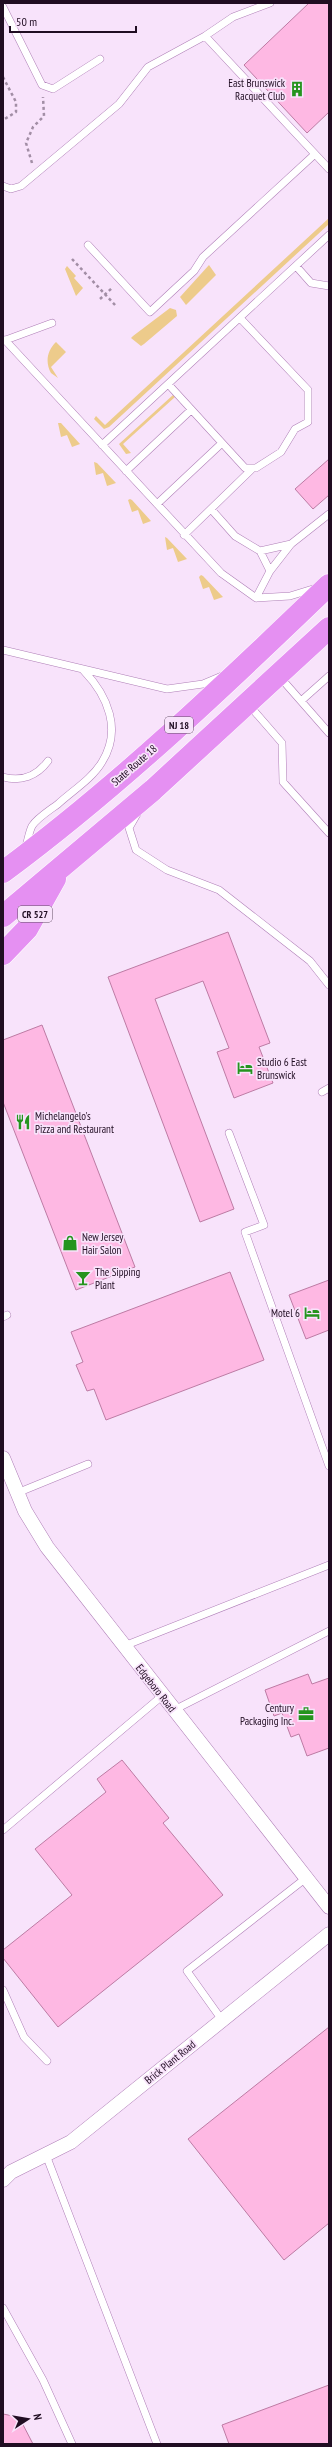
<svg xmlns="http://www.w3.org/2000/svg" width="332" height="2447" viewBox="0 0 332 2447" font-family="'PT Sans Narrow',sans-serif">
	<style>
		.green { fill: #edcb8b }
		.building { fill: #feb8e3; stroke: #bd7ba4 }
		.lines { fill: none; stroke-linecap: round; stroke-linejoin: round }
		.lane-casing { stroke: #af7fb7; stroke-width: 8 }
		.street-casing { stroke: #af7fb7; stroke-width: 15 }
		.highway-casing { stroke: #fff; stroke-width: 23 }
		.path { stroke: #a28ea5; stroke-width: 2.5; stroke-dasharray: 3 3; stroke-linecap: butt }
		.lane { stroke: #fff; stroke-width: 7 }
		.street { stroke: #fff; stroke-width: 14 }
		.highway { stroke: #e590f2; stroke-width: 22 }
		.labels { text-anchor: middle; stroke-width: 3.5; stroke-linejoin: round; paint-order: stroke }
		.shield { fill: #f8e3fb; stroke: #614d63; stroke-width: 1 }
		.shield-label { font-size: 10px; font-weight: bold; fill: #200d22 }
		.poi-label { font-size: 11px; fill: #200d22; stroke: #f8e3fb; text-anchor: start }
		.street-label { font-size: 11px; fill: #200d22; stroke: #f8e3fb }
	</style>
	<rect width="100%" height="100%" fill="#f8e3fb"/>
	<path class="green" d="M329,218V224L109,427L104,429L94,419L96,416L105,425Z
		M209,265L216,275L186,305L180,297Z
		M67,266L76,276L74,278L83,288L76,296L65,269Z
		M170,308L176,310L177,316L144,344L141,346L131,338L133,336Z
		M56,342L66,352L51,367L58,378L51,373C45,362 47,351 56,342Z
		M173,395L175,397L123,444L131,453L126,454L119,444Z
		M58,423H61L80,444L72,447L67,435L61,437Z
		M94,462L97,463L116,483L107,486L103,473L96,475Z
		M130,499L132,500L151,521L143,524L138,510L132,512L128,500Z
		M165,537L167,538L187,559L178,562L173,548L167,550Z
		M201,575L203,576L223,597L214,600L209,587L203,589L199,577Z"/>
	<path class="building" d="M309,3H329V112L307,133L244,65Z
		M329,459V495L313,509L295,489Z
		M228,932L270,1043L259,1047L273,1083L234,1098L217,1052L229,1048L203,981L155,999L234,1209L200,1222L108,977Z
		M42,1025L135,1267L76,1290L3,1102V1040Z
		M230,1272L264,1360L106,1420L94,1389L87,1391L76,1365L83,1362L71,1332Z
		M329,1280V1330L306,1339L289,1295Z
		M308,1674L312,1684L329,1678V1748L307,1756L299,1734L291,1737L282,1713L274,1716L265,1690Z
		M122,1760L169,1818L163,1823L223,1895L58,2027L3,1958V1950L72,1895L35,1849L106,1792L97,1779Z
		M329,2027V2223L284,2260L188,2139Z
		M329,2385V2444H229L222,2425Z
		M3,2414L19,2417L33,2444H3Z"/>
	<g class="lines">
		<defs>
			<path id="lane" d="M3,7L42,85L53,89L100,59
				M205,36L329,169
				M3,186L11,189L21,186L119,104L148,67L205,36L233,17L270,3
				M88,245L150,312L194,271L203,257L315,154
				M296,266L311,283L329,286
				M5,340L221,573L256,598L290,596L316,588
				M3,341L52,323
				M169,385L245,468H256L281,452L295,429L308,422V390L240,318
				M102,445L329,235
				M126,471L191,410
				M157,504L222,443
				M211,509L235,536L260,551L291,544
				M184,535L251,470
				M260,551L270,571
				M256,598L270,571L291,544L329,514
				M3,650L167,689L203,684L222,676
				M279,676L329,733
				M301,701L329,676
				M249,705L282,743L283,782L329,833
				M3,777C21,782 37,776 48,761
				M137,814L129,828L136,850L167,870L219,890L310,961L329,985
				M26,846C28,840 29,832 32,826C37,818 50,810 58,804C72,791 92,779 102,762C122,730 108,696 84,671
				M322,1092L329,1088
				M229,1133L264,1225L245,1232L329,1466
				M3,1317L7,1315
				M17,1493L88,1464
				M124,1646L329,1565
				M174,1710L329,1631
				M3,1830L162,1696
				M3,1990L24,2037L47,2061
				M222,2020L187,1971L306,1878
				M46,2155L157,2444
				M3,2308L43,2380L72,2444"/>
			<path id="street" d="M3,1458L25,1511L47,1547L329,1907
				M3,2180L11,2172L71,2142L329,1934"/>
			<path id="highway" d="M3,872C119,786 225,685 329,585
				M3,916L153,790L329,628
				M3,954L27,929L55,879"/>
		</defs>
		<use href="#lane" class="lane-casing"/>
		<use href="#street" class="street-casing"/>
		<use href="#highway" class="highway-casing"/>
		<path class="path" d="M3,77L16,102V112L3,120
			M32,163L26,143L33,127L44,116L43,97
			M72,259L116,306
			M100,299L112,288"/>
		<use href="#lane" class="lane"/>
		<use href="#street" class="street"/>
		<use href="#highway" class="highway"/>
	</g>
	<defs>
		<symbol id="building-bare" viewBox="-9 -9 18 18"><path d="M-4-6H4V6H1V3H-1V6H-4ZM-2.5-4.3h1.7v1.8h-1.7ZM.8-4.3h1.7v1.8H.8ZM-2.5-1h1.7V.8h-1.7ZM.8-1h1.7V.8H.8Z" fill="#25941e" stroke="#f8e3fb" stroke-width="2.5" paint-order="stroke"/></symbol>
		<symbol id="hotel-bare" viewBox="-9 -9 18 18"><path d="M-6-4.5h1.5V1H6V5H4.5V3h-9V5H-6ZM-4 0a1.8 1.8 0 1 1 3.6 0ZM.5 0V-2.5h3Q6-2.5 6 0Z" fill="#25941e" stroke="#f8e3fb" stroke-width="2.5" paint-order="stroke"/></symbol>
		<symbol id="restaurant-bare" viewBox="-9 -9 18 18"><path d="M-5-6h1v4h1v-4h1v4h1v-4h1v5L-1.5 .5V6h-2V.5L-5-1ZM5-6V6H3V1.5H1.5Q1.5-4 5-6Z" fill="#25941e" stroke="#f8e3fb" stroke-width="2.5" paint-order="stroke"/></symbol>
		<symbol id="shop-bare" viewBox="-9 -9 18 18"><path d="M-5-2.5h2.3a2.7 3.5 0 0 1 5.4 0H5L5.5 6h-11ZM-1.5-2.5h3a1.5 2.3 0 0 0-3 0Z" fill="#25941e" stroke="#f8e3fb" stroke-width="2.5" paint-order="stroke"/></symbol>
		<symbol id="bar-bare" viewBox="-9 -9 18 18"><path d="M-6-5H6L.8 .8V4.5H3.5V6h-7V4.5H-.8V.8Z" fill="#25941e" stroke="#f8e3fb" stroke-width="2.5" paint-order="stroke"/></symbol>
		<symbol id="office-bare" viewBox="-9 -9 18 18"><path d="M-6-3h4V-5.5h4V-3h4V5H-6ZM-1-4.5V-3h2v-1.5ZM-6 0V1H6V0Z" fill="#25941e" stroke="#f8e3fb" stroke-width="2.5" paint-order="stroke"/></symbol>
	</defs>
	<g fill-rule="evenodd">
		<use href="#building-bare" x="286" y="78" width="22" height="22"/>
		<use href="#hotel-bare" x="234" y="1057" width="22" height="22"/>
		<use href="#restaurant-bare" x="12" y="1111" width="22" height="22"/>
		<use href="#shop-bare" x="59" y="1232" width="22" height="22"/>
		<use href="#bar-bare" x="72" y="1267" width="22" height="22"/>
		<use href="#hotel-bare" x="301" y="1302" width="22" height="22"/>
		<use href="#office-bare" x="295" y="1703" width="22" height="22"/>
	</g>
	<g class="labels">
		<g class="shield">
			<rect x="165" y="717" width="28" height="16" rx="3"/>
			<rect x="18" y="906" width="34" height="16" rx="3"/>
		</g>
		<g class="shield-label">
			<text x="179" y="729">NJ 18</text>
			<text x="35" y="918">CR 527</text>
		</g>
		<g class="poi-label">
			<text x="285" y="87" text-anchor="end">East Brunswick<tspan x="285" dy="13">Racquet Club</tspan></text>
			<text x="257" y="1066">Studio 6 East<tspan x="257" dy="13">Brunswick</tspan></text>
			<text x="35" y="1120">Michelangelo's<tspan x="35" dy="13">Pizza and Restaurant</tspan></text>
			<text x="82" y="1241">New Jersey<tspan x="82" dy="13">Hair Salon</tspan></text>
			<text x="95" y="1276">The Sipping<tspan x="95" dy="13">Plant</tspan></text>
			<text x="300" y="1317" text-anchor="end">Motel 6</text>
			<text x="294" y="1712" text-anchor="end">Century<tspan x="294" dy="13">Packaging Inc.</tspan></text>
		</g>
		<g class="street-label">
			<text transform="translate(134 765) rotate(-41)" y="4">State Route 18</text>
			<text transform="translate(156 1688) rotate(52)" y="4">Edgeboro Road</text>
			<text transform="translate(170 2062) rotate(-39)" y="4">Brick Plant Road</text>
		</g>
	</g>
	<rect width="332" height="2447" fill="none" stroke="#200d22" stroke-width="8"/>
	<g transform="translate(28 2419) rotate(78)" stroke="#f8e3fb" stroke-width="3" paint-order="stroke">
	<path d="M0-3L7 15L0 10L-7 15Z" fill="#200d22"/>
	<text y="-6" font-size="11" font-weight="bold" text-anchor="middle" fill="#200d22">N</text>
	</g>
	<path d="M10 26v6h126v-6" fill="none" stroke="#200d22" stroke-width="2"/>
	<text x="16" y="26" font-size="12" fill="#200d22" stroke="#f8e3fb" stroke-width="3" paint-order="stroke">50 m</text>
</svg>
